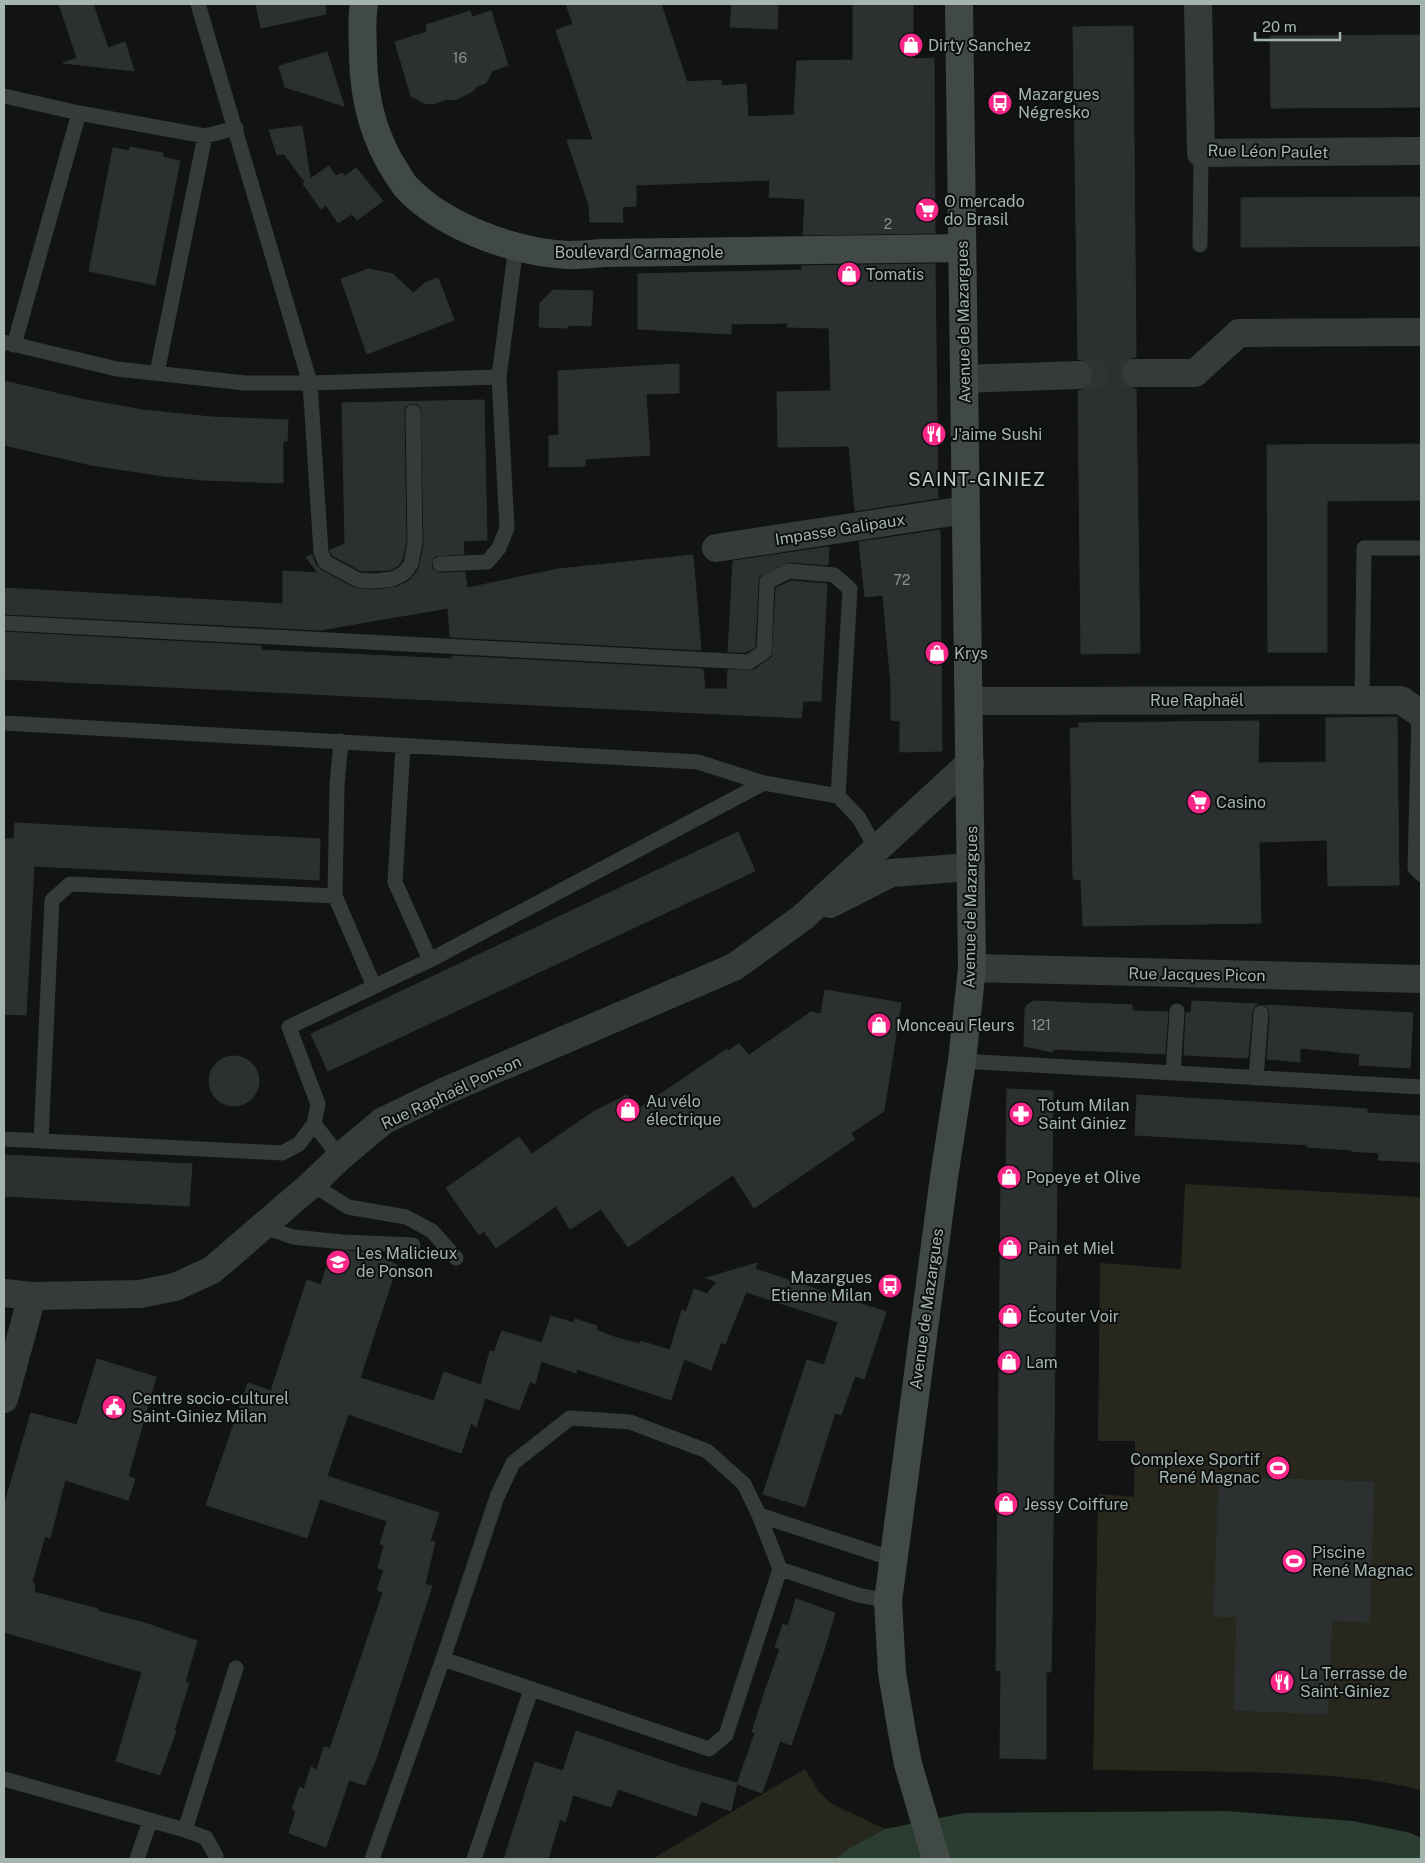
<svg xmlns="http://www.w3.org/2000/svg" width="1425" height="1863" viewBox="0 0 1425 1863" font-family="'Public Sans',sans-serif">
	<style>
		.green { fill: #27271e }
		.water { fill: #2b3d31 }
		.building { fill: #2d3030; stroke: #2c3030 }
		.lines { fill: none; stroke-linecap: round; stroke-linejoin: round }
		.street-tunnel { stroke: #2f3433; stroke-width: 28; stroke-dasharray: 28 14; stroke-linecap: butt }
		.lane { stroke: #353b39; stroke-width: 15 }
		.street { stroke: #353b39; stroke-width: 28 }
		.secondary { stroke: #414946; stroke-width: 28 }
		.labels { text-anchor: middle; stroke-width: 4; stroke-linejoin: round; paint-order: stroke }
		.number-label { font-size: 14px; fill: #86948e }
		.poi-label { font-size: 16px; fill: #a3b5ad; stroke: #0d0f0f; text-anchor: start }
		.street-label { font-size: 16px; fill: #a3b5ad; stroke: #0d0f0f }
		.quarter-label { font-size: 19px; letter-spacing: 1px; fill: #c4d1cc; stroke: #0d0f0f }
	</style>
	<rect width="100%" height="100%" fill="#121414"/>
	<path class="green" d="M1185,1184L1421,1197V1790C1374,1778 1325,1775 1277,1773C1216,1771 1154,1771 1093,1770L1098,1494L1134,1497L1135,1441H1098L1100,1263L1181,1269Z
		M805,1769L819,1792L832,1804L885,1829L851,1847L835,1859H652Z"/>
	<path class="water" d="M1226,1811L1353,1821L1411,1833L1421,1838V1859H835L851,1847L885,1829L964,1813Z"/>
	<path class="building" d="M59,4H93L108,48L125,42L134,71L63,63L77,58Z
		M256,4H325L326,14L261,28Z
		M566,4H661L687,82L721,80V86L746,84L748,117L794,115L797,61L853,60V4H913V59L934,58L935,233L803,235L805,199L769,197L770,180L636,185V206L622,207L623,222H590L589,205L567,140H593L556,30L573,24Z
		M732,4H778L777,29L730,27Z
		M470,11L472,17L491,11L508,65L492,71L486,83L477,86L473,91L455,100L447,99L433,104L424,103L411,96L395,42L427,32L426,25Z
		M1133,26L1136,357L1129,359L1123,365L1120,373L1122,380L1128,386L1136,389L1140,653L1081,654L1078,391L1087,388L1092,383L1094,375L1091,366L1085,361L1078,359L1073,27Z
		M1421,35V107L1271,108L1270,36Z
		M327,52L344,106L285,87L279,66Z
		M302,126L310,179L329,166L336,176L342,173L345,176L356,168L383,201L357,220L352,214L338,223L326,205L321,209L303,184L305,182L284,154L277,155L269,130Z
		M130,147L163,153V157L180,161L155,285L89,271L113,148L129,151Z
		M1421,197V246L1241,247V198Z
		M935,264L938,498L855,511L849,446L778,447L777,392L831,391L829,328L787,327L788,323L731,324V334L638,329V274L801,270L802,266Z
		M368,269L393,274L413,293L425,283L438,278L454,320L367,354L341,279Z
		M553,290L593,291L591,326L568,325V328L539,327L540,303Z
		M679,364V393L646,394L650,455L585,459V466L549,467V436L559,435L558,371Z
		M4,381L81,399L143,410L211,417L288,420L287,441H283V483L203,480L164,476L91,465L4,445Z
		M484,400L487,540L463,541L464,554L435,556L431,564L432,569L440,573L465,572L467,588L558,569L693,555L701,650L450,637L448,608L320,630L4,614V588L283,604V571L318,573L306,557L312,555L316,565L321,570L354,588L375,590L397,587L409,581L419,569L424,544L421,408L417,404L412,403L405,407L404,412L406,541L402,560L398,566L390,570L361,571L332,555L330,550L345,544L342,403Z
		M1421,444V500L1327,501V652H1268L1267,445Z
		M940,530L942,751L900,752V721L891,720V686L883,595L865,597L859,542Z
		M829,547L828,565L789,562L759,577L758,582L755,647L746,652H728L733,561Z
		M791,581L827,584L821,701H803L801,718L4,679V632L261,646V650L452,659V656L703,669L705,689H727L728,670H754L772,657L776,588Z
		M1397,717L1399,885L1328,886L1327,840L1259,842L1261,923L1083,926L1081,880L1073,879L1070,728H1079V723L1259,721L1258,763L1326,762V718Z
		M15,823L320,839L319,880L34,866L26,1015L4,1014V839H14Z
		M738,832L755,871L328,1071L311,1034Z
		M825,990L901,1003L884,1111L851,1133L855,1139L754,1208L733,1175L628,1247L601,1209L570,1229L556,1206L496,1248L484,1231L479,1235L446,1188L519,1137L532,1154L593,1112L627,1095L637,1110L727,1049L728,1051L739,1044L749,1055L811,1012L821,1014Z
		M1034,1001L1132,1005V1011L1168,1012L1165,1054L1053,1049V1052L1024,1046L1025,1010L1027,1005Z
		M1192,1001L1258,1004L1254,1007L1252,1012L1248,1058L1184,1055L1186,1013H1191Z
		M1265,1005L1413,1013L1410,1068L1359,1065L1360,1054L1300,1048V1062L1267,1059L1270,1014L1269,1009Z
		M209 1081a25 25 0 1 1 50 0a25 25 0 1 1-50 0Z
		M1007,1089L1053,1091L1052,1174H1057L1052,1620L1051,1672H1046V1759L1000,1758L1001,1671L996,1670L1000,1278L1001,1173L1006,1174Z
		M1137,1095L1353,1108L1367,1109V1113L1421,1116V1162L1378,1160L1379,1153L1351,1151L1352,1150L1307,1147L1308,1145L1135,1135Z
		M4,1155L192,1164L189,1206L4,1196Z
		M332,1250L373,1253L397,1265L360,1378L434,1401L444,1372L481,1385L490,1351L494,1352L502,1331L542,1343L551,1316L574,1323L575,1319L597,1326L596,1330L617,1338L640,1344V1341L670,1350L682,1310L686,1312L694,1289L707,1294L717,1282L706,1278L757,1263L755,1269L886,1312L864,1379L855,1376L841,1415L835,1413L805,1507L763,1494L807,1360L824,1365L838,1322L746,1292L725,1344L721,1342L711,1370L684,1359L671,1400L577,1369L576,1373L541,1361L535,1384L530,1381L519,1410L485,1398L476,1427L471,1423L461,1453L348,1414L327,1476L439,1513L430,1541L435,1542L425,1584L432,1586L376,1759L365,1785L349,1780L326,1847L289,1833L296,1811L292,1809L300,1787L304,1789L311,1767L317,1770L324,1747L330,1749L383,1593L377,1590L384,1570L378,1568L384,1545L380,1544L387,1521L320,1499L307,1538L206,1505L248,1383L271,1391L307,1280L321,1285Z
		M97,1359L156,1377L128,1476L135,1479L128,1500L65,1480L50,1538L45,1536L32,1582L35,1584L34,1592L98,1609V1611L145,1623L197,1641L185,1682L189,1683L174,1731H176L160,1775L116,1761L142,1672L4,1632V1506L31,1413L77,1425Z
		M1219,1477L1374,1482L1369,1622L1332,1620L1327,1714L1234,1710L1237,1617L1214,1616Z
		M796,1599L835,1613L823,1653L791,1745L780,1741L762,1793L737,1784L755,1733L752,1732L765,1691L780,1649L775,1647L783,1624L788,1626Z
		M576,1731L681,1767L737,1783L731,1811L701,1801L696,1816L618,1789L611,1807L573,1795L565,1822L560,1819L548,1859H504L535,1762L563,1771Z"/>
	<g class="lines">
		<path class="street-tunnel" d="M1078,375L1136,373"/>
		<path class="lane" d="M198,4L310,383L321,552L325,562L358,580L375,581L393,579L404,573L411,564L415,542L413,412
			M4,96L79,113L205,136L236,128
			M1200,245L1201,153
			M4,342L117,369L245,383H310L499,377
			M14,345L79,113
			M157,373L205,136
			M440,564L487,562L499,548L507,528L499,377L516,246
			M4,623L749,662L764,652L767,582L789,571L834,575L850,589L838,796
			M1362,700L1364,548H1421
			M1419,714L1415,868L1421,874
			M4,723L698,762L764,783L838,796L859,818L876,849
			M341,741L337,785L335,896L374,986
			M403,746L395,882L430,960
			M962,1061L1421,1087
			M1173,1073L1177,1011
			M1256,1078L1261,1013
			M4,1139L282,1153L299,1144L314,1124
			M41,1141L52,900L70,884L335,896
			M340,1157L314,1124L318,1104L289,1027L430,960L764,783
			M312,1184L348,1207L406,1217L432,1231L456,1258
			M262,1226L293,1237L342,1242L413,1245
			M570,1418L630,1422L707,1451L744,1484L759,1515L780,1569L726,1735L709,1749L443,1659L497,1497L513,1463Z
			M759,1515L893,1559
			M780,1569L858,1595L888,1601
			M4,1779L185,1830L206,1838L216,1856L215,1859
			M185,1830L236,1668
			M137,1859L150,1821
			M372,1859L443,1659
			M474,1859L531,1690"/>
		<path class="street" d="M1198,4L1201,153L1421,151
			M1136,373H1195L1239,333L1421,332
			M964,379L1078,375
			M716,548L965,510
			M969,701L1401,700L1421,714
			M830,904L891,873L971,867
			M972,968L1421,979
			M4,1293L32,1296L140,1294L175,1287L212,1270L312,1184L340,1157L383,1121L445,1091L734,967L802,918L970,763
			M4,1399L32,1296"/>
		<path class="secondary" d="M364,4C361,21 363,39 363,57C364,99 373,137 396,172C400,178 403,184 407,188C444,227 516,253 569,255C580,255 592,254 603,253L962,248
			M936,1859L908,1764L902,1732L892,1673L888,1601L944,1177L962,1061L972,968L959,4"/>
	</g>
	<defs>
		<symbol id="shop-disc" viewBox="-11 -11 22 22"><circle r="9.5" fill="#f82788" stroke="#0d0f0f"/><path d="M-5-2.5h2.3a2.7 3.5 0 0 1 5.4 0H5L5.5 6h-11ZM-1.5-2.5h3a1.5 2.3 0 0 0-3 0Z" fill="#fff"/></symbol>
		<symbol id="bus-disc" viewBox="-11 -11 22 22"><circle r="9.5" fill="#f82788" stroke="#0d0f0f"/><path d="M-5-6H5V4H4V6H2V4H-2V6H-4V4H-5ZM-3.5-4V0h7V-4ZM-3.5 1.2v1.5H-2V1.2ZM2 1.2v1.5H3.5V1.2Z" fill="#fff"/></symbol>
		<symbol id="supermarket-disc" viewBox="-11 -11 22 22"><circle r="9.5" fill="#f82788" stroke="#0d0f0f"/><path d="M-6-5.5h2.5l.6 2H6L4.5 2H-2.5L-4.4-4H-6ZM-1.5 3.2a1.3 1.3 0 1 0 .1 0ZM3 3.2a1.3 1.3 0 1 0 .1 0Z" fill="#fff"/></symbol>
		<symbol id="restaurant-disc" viewBox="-11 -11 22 22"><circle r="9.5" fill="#f82788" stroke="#0d0f0f"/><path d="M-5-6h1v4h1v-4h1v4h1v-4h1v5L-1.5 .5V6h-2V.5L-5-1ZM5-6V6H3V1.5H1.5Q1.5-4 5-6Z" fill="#fff"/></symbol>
		<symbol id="pharmacy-disc" viewBox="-11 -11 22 22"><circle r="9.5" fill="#f82788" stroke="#0d0f0f"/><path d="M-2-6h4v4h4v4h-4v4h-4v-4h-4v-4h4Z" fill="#fff"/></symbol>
		<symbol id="school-disc" viewBox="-11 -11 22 22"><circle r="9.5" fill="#f82788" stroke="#0d0f0f"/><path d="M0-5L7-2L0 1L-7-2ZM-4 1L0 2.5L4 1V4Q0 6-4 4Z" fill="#fff"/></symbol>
		<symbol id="civic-disc" viewBox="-11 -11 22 22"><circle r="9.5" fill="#f82788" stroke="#0d0f0f"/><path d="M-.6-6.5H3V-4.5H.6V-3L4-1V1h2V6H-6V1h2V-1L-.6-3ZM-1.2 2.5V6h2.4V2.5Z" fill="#fff"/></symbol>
		<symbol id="stadium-disc" viewBox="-11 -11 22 22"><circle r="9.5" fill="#f82788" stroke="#0d0f0f"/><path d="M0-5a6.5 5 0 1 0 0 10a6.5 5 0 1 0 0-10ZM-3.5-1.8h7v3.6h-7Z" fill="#fff"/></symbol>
	</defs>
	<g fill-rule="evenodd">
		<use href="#shop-disc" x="897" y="31" width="28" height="28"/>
		<use href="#bus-disc" x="986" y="89" width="28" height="28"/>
		<use href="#supermarket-disc" x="913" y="196" width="28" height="28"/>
		<use href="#shop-disc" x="835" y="260" width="28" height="28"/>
		<use href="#restaurant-disc" x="920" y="420" width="28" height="28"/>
		<use href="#shop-disc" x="923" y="639" width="28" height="28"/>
		<use href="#supermarket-disc" x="1185" y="788" width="28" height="28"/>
		<use href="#shop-disc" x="865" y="1011" width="28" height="28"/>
		<use href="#shop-disc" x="614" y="1096" width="28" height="28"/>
		<use href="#pharmacy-disc" x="1007" y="1100" width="28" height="28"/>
		<use href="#shop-disc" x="995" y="1163" width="28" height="28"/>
		<use href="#shop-disc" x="996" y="1234" width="28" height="28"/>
		<use href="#school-disc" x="324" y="1248" width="28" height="28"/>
		<use href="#bus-disc" x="876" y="1272" width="28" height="28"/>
		<use href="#shop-disc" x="996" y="1302" width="28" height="28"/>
		<use href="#shop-disc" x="995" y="1348" width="28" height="28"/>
		<use href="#civic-disc" x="100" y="1393" width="28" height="28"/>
		<use href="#stadium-disc" x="1264" y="1454" width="28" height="28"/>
		<use href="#shop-disc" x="992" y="1490" width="28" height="28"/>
		<use href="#stadium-disc" x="1280" y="1547" width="28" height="28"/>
		<use href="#restaurant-disc" x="1268" y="1668" width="28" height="28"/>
	</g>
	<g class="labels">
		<g class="number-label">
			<text x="460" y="63">16</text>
			<text x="888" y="229">2</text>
			<text x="902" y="585">72</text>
			<text x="1041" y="1030">121</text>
		</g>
		<g class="poi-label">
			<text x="928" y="51">Dirty Sanchez</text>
			<text x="1018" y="100">Mazargues<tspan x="1018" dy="18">Négresko</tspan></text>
			<text x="944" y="207">O mercado<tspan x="944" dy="18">do Brasil</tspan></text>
			<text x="866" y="280">Tomatis</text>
			<text x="952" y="440">J'aime Sushi</text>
			<text x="954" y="659">Krys</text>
			<text x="1216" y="808">Casino</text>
			<text x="896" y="1031">Monceau Fleurs</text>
			<text x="646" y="1107">Au vélo<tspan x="646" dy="18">électrique</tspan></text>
			<text x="1038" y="1111">Totum Milan<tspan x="1038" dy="18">Saint Giniez</tspan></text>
			<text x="1026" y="1183">Popeye et Olive</text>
			<text x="1028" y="1254">Pain et Miel</text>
			<text x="356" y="1259">Les Malicieux<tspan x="356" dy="18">de Ponson</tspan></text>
			<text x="872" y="1283" text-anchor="end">Mazargues<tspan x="872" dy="18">Etienne Milan</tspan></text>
			<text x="1028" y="1322">Écouter Voir</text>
			<text x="1026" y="1368">Lam</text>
			<text x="132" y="1404">Centre socio-culturel<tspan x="132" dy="18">Saint-Giniez Milan</tspan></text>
			<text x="1260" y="1465" text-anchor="end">Complexe Sportif<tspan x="1260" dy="18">René Magnac</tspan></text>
			<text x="1024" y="1510">Jessy Coiffure</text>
			<text x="1312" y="1558">Piscine<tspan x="1312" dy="18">René Magnac</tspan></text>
			<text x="1300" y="1679">La Terrasse de<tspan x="1300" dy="18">Saint-Giniez</tspan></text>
		</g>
		<g class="street-label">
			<text transform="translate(1268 151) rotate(1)" y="6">Rue Léon Paulet</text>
			<text x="639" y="258">Boulevard Carmagnole</text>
			<text transform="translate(963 322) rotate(-91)" y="6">Avenue de Mazargues</text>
			<text transform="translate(840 529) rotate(-9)" y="6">Impasse Galipaux</text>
			<text x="1197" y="706">Rue Raphaël</text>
			<text transform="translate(970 907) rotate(-89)" y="6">Avenue de Mazargues</text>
			<text transform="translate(1197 974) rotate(1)" y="6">Rue Jacques Picon</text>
			<text transform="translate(451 1092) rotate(-25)" y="6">Rue Raphaël Ponson</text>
			<text transform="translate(926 1309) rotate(-82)" y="6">Avenue de Mazargues</text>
		</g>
		<g class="quarter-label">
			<text x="977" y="486">SAINT-GINIEZ</text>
		</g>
	</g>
	<rect width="1425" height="1863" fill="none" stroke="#a3b5ad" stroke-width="10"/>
	<path d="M1255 32v8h85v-8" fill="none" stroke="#a3b5ad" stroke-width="2.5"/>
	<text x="1262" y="32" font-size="15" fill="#a3b5ad" stroke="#0d0f0f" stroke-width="4" paint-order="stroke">20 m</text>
</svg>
